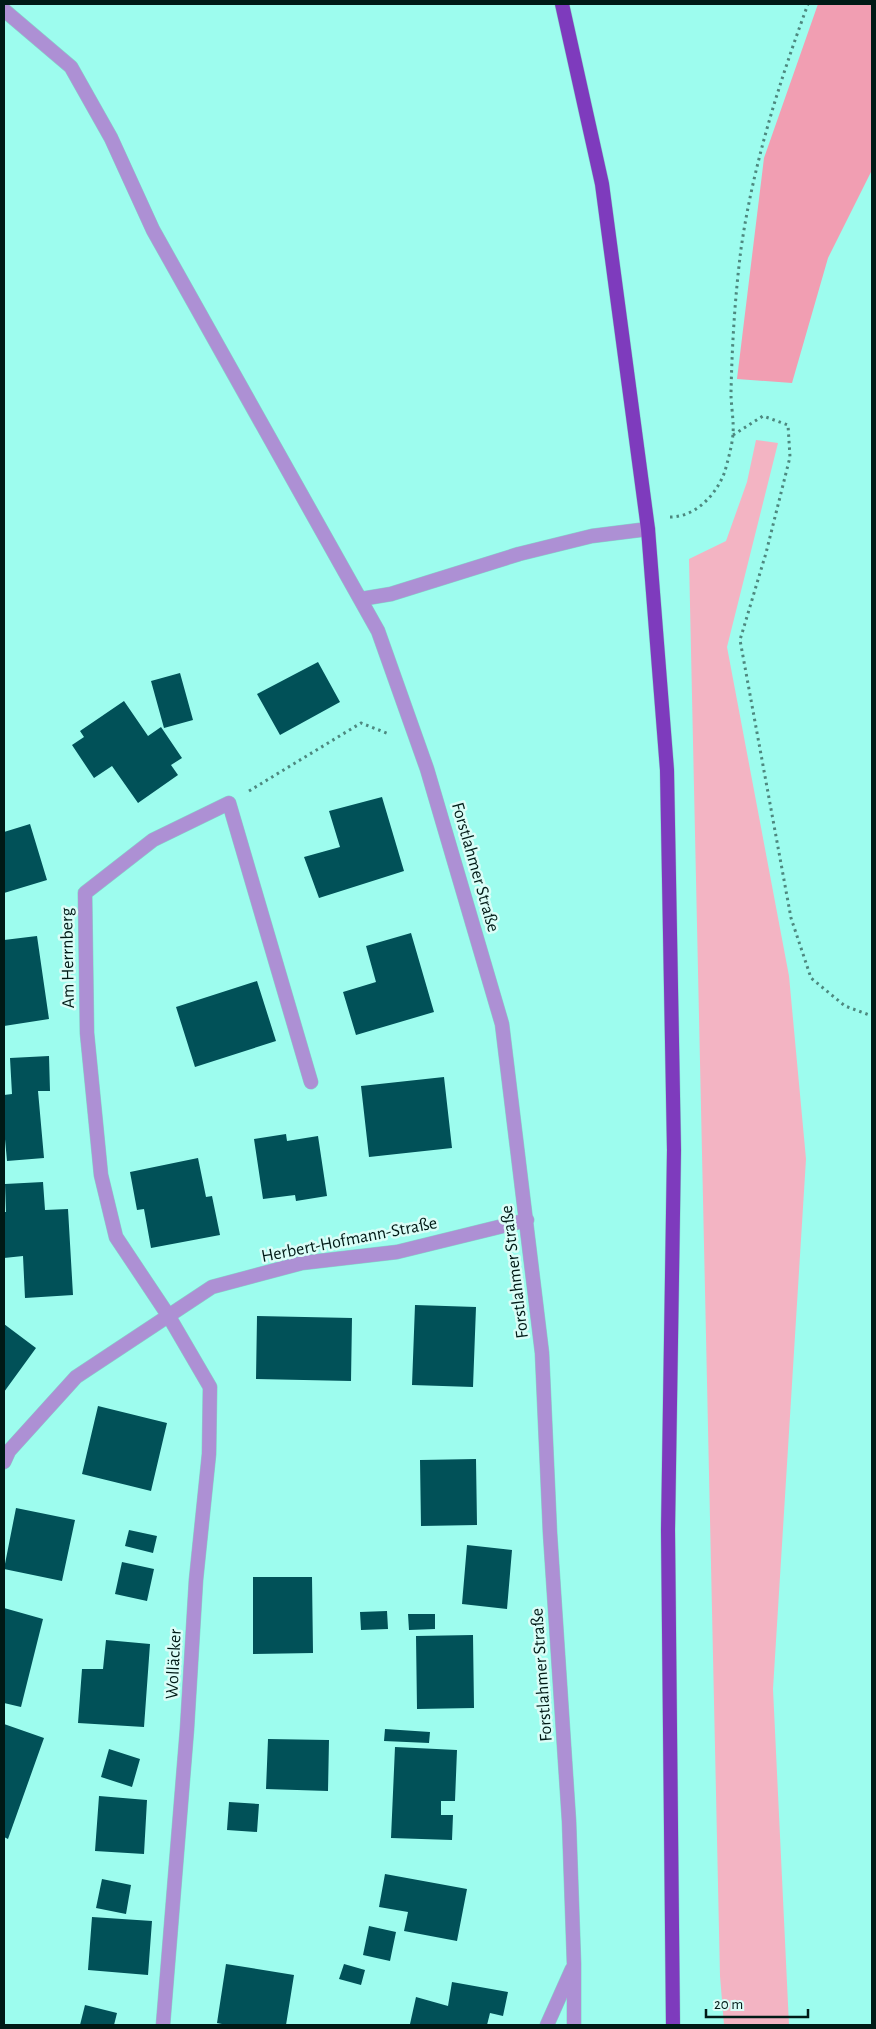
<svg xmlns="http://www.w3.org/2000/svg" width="876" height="2029" viewBox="0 0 876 2029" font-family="'Alegreya Sans',sans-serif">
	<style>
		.green { fill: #f3b4c3 }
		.forest { fill: #f19eb2 }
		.building { fill: #015158 }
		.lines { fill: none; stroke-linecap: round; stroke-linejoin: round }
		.minor-casing { stroke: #84d8cb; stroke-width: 15 }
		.primary-casing { stroke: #84d8cb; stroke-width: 15 }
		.path { stroke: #4d887f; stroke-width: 3; stroke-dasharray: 2.5 4; stroke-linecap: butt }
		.minor { stroke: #ad90d4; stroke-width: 14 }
		.primary { stroke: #7e3bbd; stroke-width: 14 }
		.labels { text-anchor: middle; stroke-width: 5; stroke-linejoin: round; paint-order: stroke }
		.street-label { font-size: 18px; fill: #001a16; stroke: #dafdf7 }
	</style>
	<rect width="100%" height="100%" fill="#9dfcee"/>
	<path class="green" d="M756,440L778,443L727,647L789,976L806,1159L773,1689L789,2025H724L720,1976L689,559L726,541L747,482Z"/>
	<path class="forest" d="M818,4H872V170L828,258L792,383L737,379L764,158Z"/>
	<path class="building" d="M318,662L340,702L280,735L257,694Z
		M180,673L193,720L164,728L151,681Z
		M124,701L148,736L161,727L182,758L171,765L178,775L138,803L112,766L94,778L72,745L84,737L80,731Z
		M382,797L404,871L319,898L304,857L340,847L329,811Z
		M30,824L47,880L4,893V832Z
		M411,933L434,1012L356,1035L343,992L376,982L366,946Z
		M37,936L49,1019L4,1026V940Z
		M257,981L276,1041L195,1067L176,1007Z
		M49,1056L50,1091H38L44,1158L7,1161L4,1128V1095L12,1094L10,1058Z
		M444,1077L452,1148L369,1157L361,1086Z
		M286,1134L287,1141L318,1136L327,1196L296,1201L295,1195L263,1199L254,1139Z
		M198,1158L206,1197L212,1196L220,1235L151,1248L144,1209L137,1210L130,1172Z
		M43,1182L45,1210L68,1209L73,1295L25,1298L23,1256L4,1258V1212H6L5,1184Z
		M415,1305L476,1307L473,1387L412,1385Z
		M257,1316L352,1318L351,1381L256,1379Z
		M4,1324L36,1348L4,1392Z
		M98,1406L167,1423L151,1491L82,1474Z
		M476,1459L477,1525L421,1526L420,1460Z
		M16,1508L75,1520L62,1581L4,1569Z
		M129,1530L157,1536L153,1553L125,1546Z
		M467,1545L512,1550L507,1609L462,1604Z
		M122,1562L154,1569L147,1601L115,1594Z
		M253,1577H312L313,1653L253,1654Z
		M4,1608L43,1619L21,1707L4,1703Z
		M387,1611L388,1629L361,1630L360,1612Z
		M408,1614H435V1629L409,1630Z
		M473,1635L474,1708L417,1709L416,1636Z
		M106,1640L150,1644L144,1727L78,1723L82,1669H103Z
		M4,1724L44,1738L8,1839L4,1837Z
		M385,1729L430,1732L429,1743L384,1741Z
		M268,1739L329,1740L328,1791L266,1789Z
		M395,1747L457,1750L455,1801H441V1815H453L452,1840L391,1838Z
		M109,1749L140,1759L132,1787L101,1777Z
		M99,1796L147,1800L144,1854L95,1851Z
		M229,1802L259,1804L257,1832L227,1830Z
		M385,1874L467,1889L457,1941L404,1931L408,1912L379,1907Z
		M102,1879L131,1885L126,1914L96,1908Z
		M92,1917L152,1921L148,1975L88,1970Z
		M369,1926L396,1932L390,1961L363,1955Z
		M226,1964L294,1975L286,2025H227L217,2023Z
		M344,1964L365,1970L361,1985L339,1979Z
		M452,1982L508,1992L503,2016L490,2013L487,2025H417L410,2024L416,1997L448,2006Z
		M85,2005L117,2013L114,2025H80Z"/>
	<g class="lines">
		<defs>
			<path id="minor" d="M4,10L71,67L111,138L153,230L378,631L427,769L502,1024L542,1353L550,1533L569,1821L574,1964V2025
				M361,599L391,594L519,554L592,536L648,529
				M4,1462L9,1451L76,1377L212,1287L302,1263L397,1252L527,1220
				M163,2025L187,1729L196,1580L209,1454L210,1387L168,1315L116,1237L101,1175L87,1033L85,893L153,840L229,803L311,1082
				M547,2025L572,1969"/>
			<path id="primary" d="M562,4L602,184L648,529L667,770L674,1150L668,1530L673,2025"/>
		</defs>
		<use href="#minor" class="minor-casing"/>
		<use href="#primary" class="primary-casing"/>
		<path class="path" d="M733,435L763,416L788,425L790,457L766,553L740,640L791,918L811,978L845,1006L872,1016
			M670,517C696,517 717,494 725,471C728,460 732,446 733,434C734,421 731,406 731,393C732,345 735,296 741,249C753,165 779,83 808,4
			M249,791L361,723L389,734"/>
		<use href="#minor" class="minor"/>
		<use href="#primary" class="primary"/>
	</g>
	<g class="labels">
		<g class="street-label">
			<text transform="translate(476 867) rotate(74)" y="6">Forstlahmer Straße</text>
			<text transform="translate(67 958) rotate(-91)" y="6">Am Herrnberg</text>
			<text transform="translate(349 1239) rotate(-11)" y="6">Herbert-Hofmann-Straße</text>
			<text transform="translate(514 1272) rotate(-97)" y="6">Forstlahmer Straße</text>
			<text transform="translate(173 1664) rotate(-87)" y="6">Wolläcker</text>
			<text transform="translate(541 1675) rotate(-94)" y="6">Forstlahmer Straße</text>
		</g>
	</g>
	<rect width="876" height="2029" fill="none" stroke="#001a16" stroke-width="10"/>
	<path d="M706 2009v8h102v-8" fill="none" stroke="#001a16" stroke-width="2.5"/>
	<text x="714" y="2009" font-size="15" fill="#001a16" stroke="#dafdf7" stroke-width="4" paint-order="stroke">20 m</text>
</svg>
